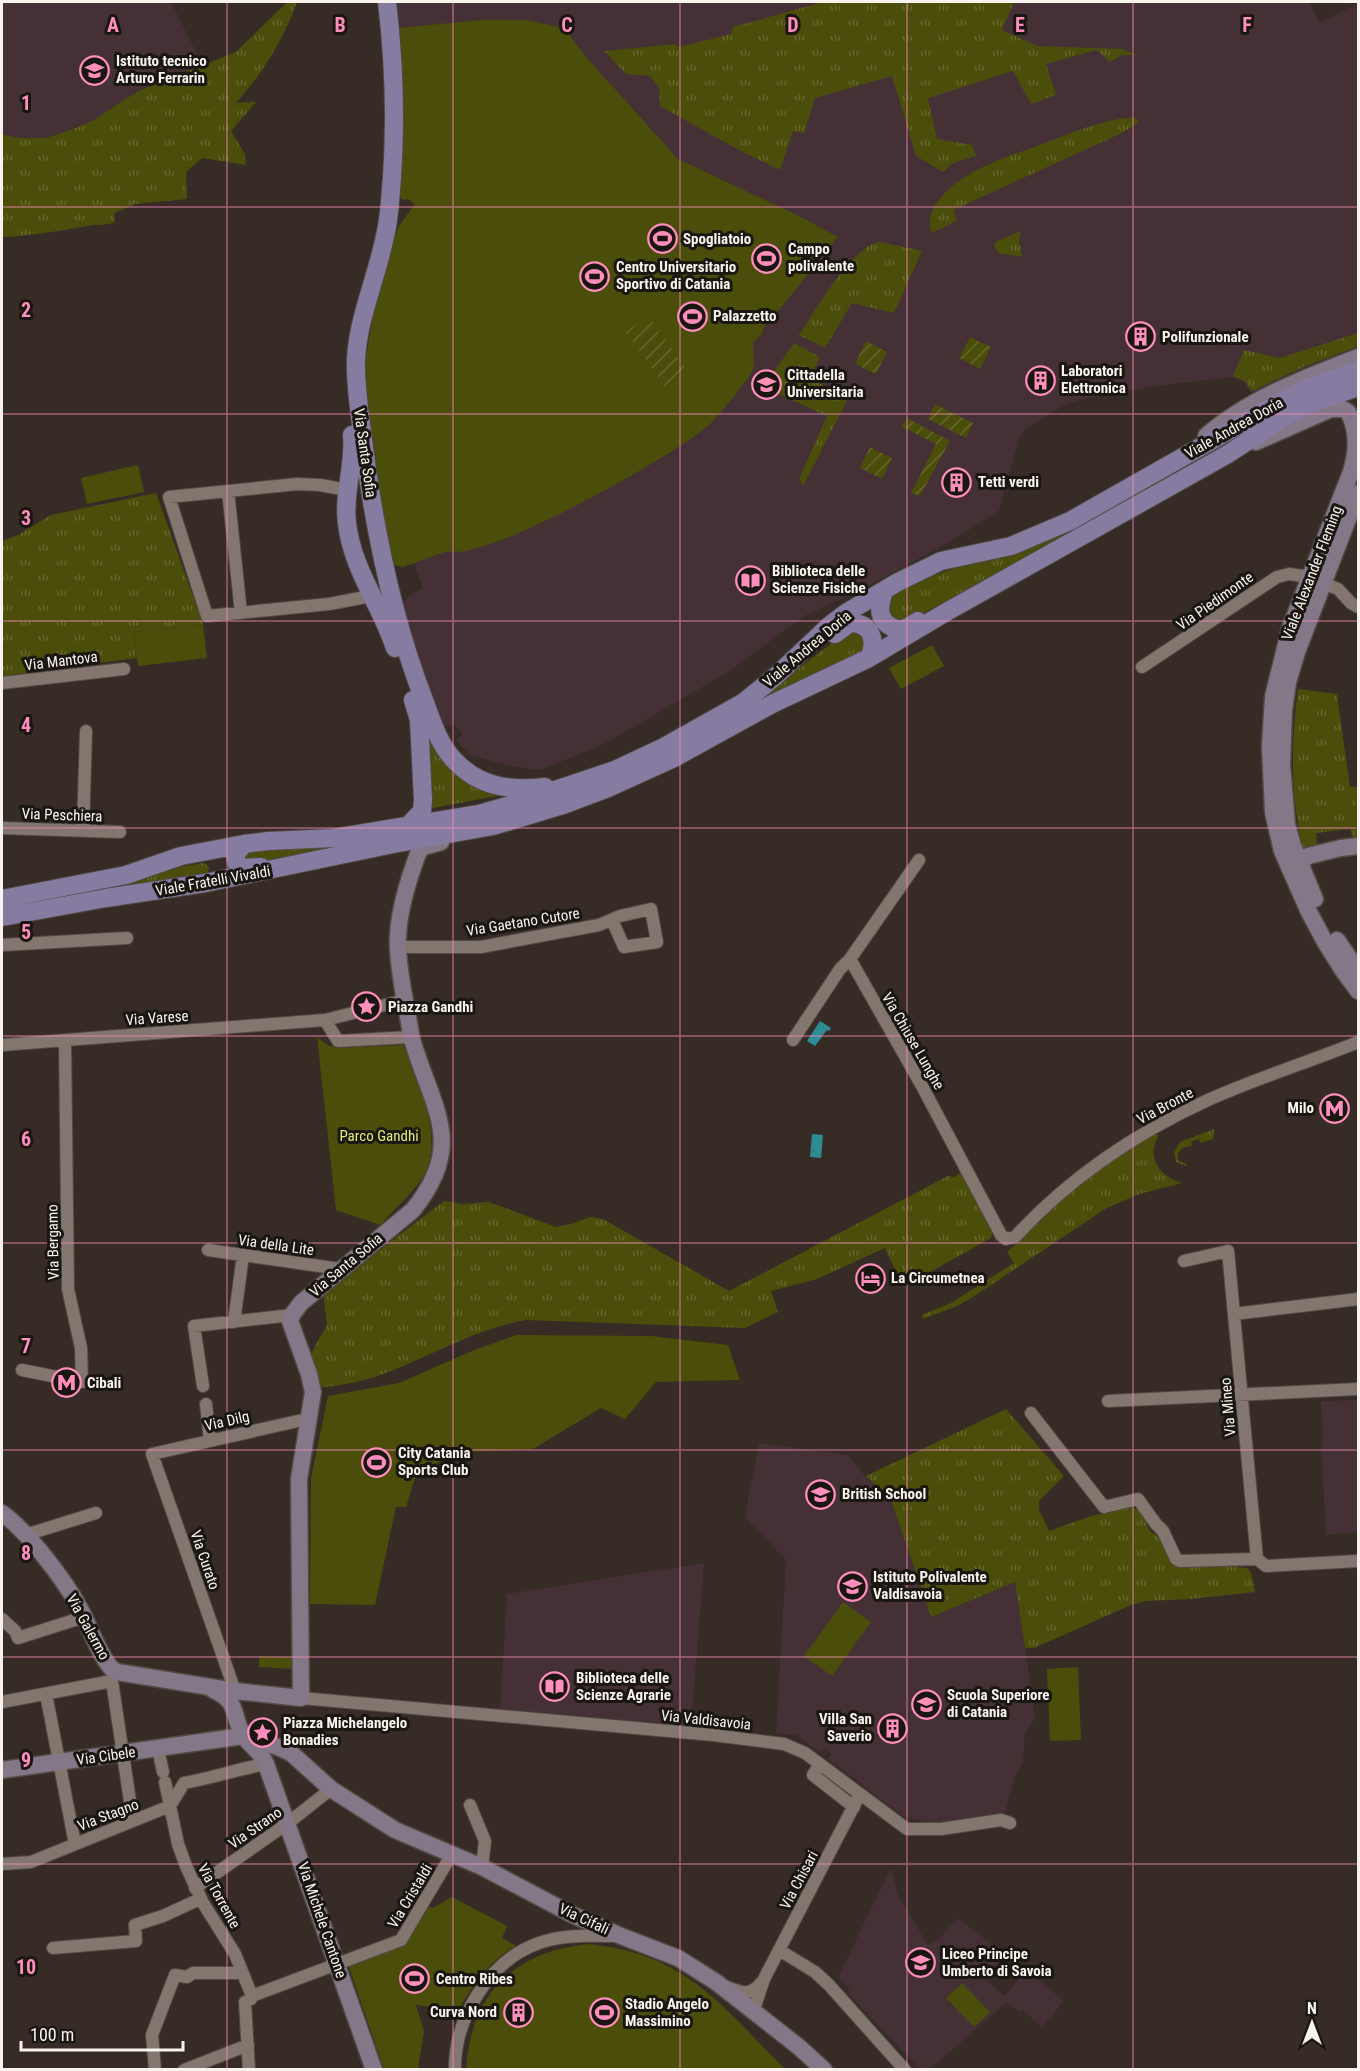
<svg xmlns="http://www.w3.org/2000/svg" width="1360" height="2071" viewBox="0 0 1360 2071" font-family="'Roboto Condensed',sans-serif">
	<style>
		.education { fill: #443035 }
		.grass { fill: url(#grass-tufts) }
		.park { fill: #4b4d0a }
		.garden { fill: url(#garden-furrows) }
		.water { fill: url(#water-ripples) }
		.lines { fill: none; stroke-linecap: round; stroke-linejoin: round }
		.street-casing { stroke: #524a44; stroke-width: 14 }
		.secondary-casing { stroke: #524a44; stroke-width: 19 }
		.primary-casing { stroke: #524a44; stroke-width: 20 }
		.street { stroke: #82766e; stroke-width: 12 }
		.secondary { stroke: #847888; stroke-width: 16 }
		.primary { stroke: #867ba1; stroke-width: 18 }
		.grid { fill: none; stroke: #fe8ebc; stroke-width: 1.5; stroke-opacity: 0.55 }
		.labels { text-anchor: middle; stroke-width: 6; stroke-linejoin: round; paint-order: stroke }
		.poi-label { font-size: 15px; font-weight: bold; fill: #f9f3ee; stroke: #1a1612; text-anchor: start }
		.street-label { font-size: 15px; fill: #f9f3ee; stroke: #1a1612 }
		.park-label { font-size: 15px; fill: #e5eb78; stroke: #1a1612 }
		.grid-label { font-size: 20px; text-anchor: middle; font-weight: bold; fill: #fe8ebc; stroke: #1a1612; stroke-width: 6; stroke-linejoin: round; paint-order: stroke }
	</style>
	<defs>
		<pattern id="grass-tufts" width="24" height="20" patternUnits="userSpaceOnUse" patternTransform="scale(1.5)"><rect width="24" height="20" fill="#4b4d0a"/><path d="M3 7l-1-3M5 7V3M7 7l1-3M15 17l-1-3M17 17v-4M19 17l1-3" fill="none" stroke="#66672e"/></pattern>
		<pattern id="garden-furrows" width="10" height="10" patternUnits="userSpaceOnUse" patternTransform="scale(1.5)"><rect width="10" height="10" fill="#4b4d0a"/><path d="M-1 1l2-2M0 10L10 0M9 11l2-2" fill="none" stroke="#66672e"/></pattern>
		<pattern id="water-ripples" width="26" height="14" patternUnits="userSpaceOnUse" patternTransform="scale(1.5)"><rect width="26" height="14" fill="#2d8d93"/><path d="M2 4q2-2 4 0t4 0M15 11q2-2 4 0t4 0" fill="none" stroke="#397275"/></pattern>
	</defs>
	<rect width="100%" height="100%" fill="#362c25"/>
	<path class="education" d="M2,2H171L202,64L141,90L122,101L96,119L71,130L46,138H18L2,134Z
		M394,2H1309L1320,23L1358,3V349L1258,395L1250,391L1243,382L1233,377L1156,386L1083,399L1068,403L1025,429L1019,439L999,511L948,543L860,590L804,616L728,672L604,744L540,770L510,766L470,755L456,740L463,734L454,724L451,726H444L440,722L401,606L410,595L423,588L414,562L403,567L393,565L366,357L373,316L399,226L415,204L408,199L400,198Z
		M1358,1400V1532L1326,1535L1321,1442H1323L1321,1401Z
		M759,1443L847,1455L866,1477L891,1500L931,1617L1016,1581L1035,1719L1025,1733L1023,1762L1015,1777L1004,1815L925,1825L921,1820L904,1817L828,1759L831,1753L825,1748L819,1752L797,1735L776,1733L786,1560L745,1517Z
		M704,1563L691,1726L500,1709L507,1594Z
		M891,1868L899,1897L928,1945L935,1940L937,1941L958,1918L1005,1955L984,1978L1004,1996L1027,1970L1064,2001L1042,2027L1023,2010L1020,2013L1007,2002L930,2069H920L847,1992L850,1989L838,1977Z"/>
	<path class="grass" d="M287,2H297C282,42 264,71 236,103L256,102L231,131L245,154L246,165L202,158L186,172L187,199L135,204L114,213L115,222C106,226 96,224 87,226C58,231 30,236 2,237V134L18,138H46L71,130L96,119L122,101L141,90L236,52Z
		M823,2H1014L1002,30L1037,46L1122,49L1138,55H1122L1110,62L1097,50L1046,64L1056,95L1031,104L1013,71L928,98L937,139L972,145L976,156L953,163L943,172L916,156L892,76L815,98L804,133L793,131L780,170L737,149L660,106L659,88L650,76L626,74L604,51L675,44L679,47L731,34L733,27Z
		M1134,117L1139,122L1122,133L953,210L957,221L931,233C927,219 933,205 943,195C967,169 1004,158 1037,146C1069,134 1100,120 1134,117Z
		M1021,231L1019,239L1022,257L998,253L994,245L997,241Z
		M880,242L922,251L894,313L852,303L825,348L799,335C815,312 852,245 880,242Z
		M1358,333V346L1301,368L1255,390H1251L1245,381L1233,376L1244,350L1280,358Z
		M794,343L820,357L810,378L848,399L803,486L799,479L827,416L763,387Z
		M156,493L203,624L134,632L137,658L2,676V541L18,535L51,515Z
		M1095,520L911,620L899,624L884,608L890,596L924,579L961,566L988,561L1025,550Z
		M848,630L866,634L863,654L515,813L253,864L244,863L242,852L513,810L778,685Z
		M1298,689L1337,694L1350,787H1358V838H1353L1350,829L1316,833L1317,845L1303,848C1290,796 1291,742 1298,689Z
		M431,741L492,793L501,795L428,809V742Z
		M204,863L209,867L207,875L95,891L178,867Z
		M1214,1129L1213,1139L1201,1143L1199,1139L1192,1141L1191,1146C1182,1147 1176,1151 1178,1161L1187,1164L1186,1166L1176,1162L1174,1152L1180,1142Z
		M1151,1134L1159,1135C1145,1157 1160,1177 1182,1183L1139,1194L1105,1209L973,1297L955,1307L923,1319L922,1315L951,1303L1014,1263L1007,1252L1078,1185Z
		M964,1171L993,1230L991,1238L903,1287L885,1248L817,1279L771,1291L778,1312L745,1328L526,1320C475,1329 431,1356 383,1374C362,1382 341,1385 319,1388L308,1359L327,1325L323,1293L444,1201L462,1204L489,1202L556,1227L571,1224L590,1217L603,1219L729,1291L948,1176L954,1177Z
		M1006,1409L1064,1476L1039,1501V1510L1049,1531L1091,1516L1131,1507C1145,1510 1143,1522 1151,1532C1155,1535 1160,1536 1163,1540C1171,1550 1168,1557 1180,1568L1214,1565L1247,1568L1251,1573L1255,1592L1190,1599L1146,1601L1131,1605L1034,1648H1025L1015,1582L931,1617L891,1500L866,1476Z"/>
	<path class="park" d="M482,20H525L564,28L586,57L678,159L799,216L838,237L780,309L767,321L761,335L753,342C753,350 755,363 753,370C749,379 719,415 711,423C682,452 481,565 448,551L403,567L393,565L390,561L365,393L366,357L373,316L392,244L399,226L415,204L408,199L404,200L398,196L397,28Z
		M138,465L144,492L87,504L81,478Z
		M203,624L207,658L138,666L134,632Z
		M932,645L944,666L901,689L889,668Z
		M317,1037L327,1045L337,1048L403,1045L407,1048C419,1084 445,1141 423,1177C412,1194 394,1209 380,1225L336,1210Z
		M516,1335L651,1336L728,1345L740,1380L656,1382L625,1419L601,1408L533,1449L464,1452L417,1471L406,1507H396L375,1605L310,1604L311,1478L328,1396L399,1383L472,1351Z
		M843,1602L871,1622L832,1676L804,1656Z
		M259,1656L295,1657L294,1669L259,1667Z
		M1078,1667L1081,1740L1050,1741L1047,1669Z
		M452,1897L507,1926L502,1938L516,1946C490,1960 472,1985 459,2010L416,2005L424,2031L418,2069H384L348,1964L402,1943L427,1906L433,1908Z
		M588,1944C685,1953 721,2005 785,2069H466C471,1994 513,1952 588,1944Z
		M962,1983L990,2012L974,2027L946,1998Z"/>
	<path class="garden" d="M648,316L688,371L666,388L626,332Z
		M970,337L991,347L980,369L959,358Z
		M866,341L887,352L876,374L855,364Z
		M935,404L973,423L966,438L928,419Z
		M907,418L950,441L920,496L911,493L936,444L902,427Z
		M870,447L892,458L882,479L860,468Z"/>
	<path class="water" d="M820,1021L831,1028L829,1031L827,1030L815,1046L807,1041Z
		M812,1134L823,1135L821,1158L810,1157Z"/>
	<g class="lines">
		<defs>
			<path id="street" d="M347,490L320,485L297,484L169,497L207,616L329,604L371,596
				M228,491L241,613
				M1323,583L1338,589L1351,603L1358,607
				M1142,667L1277,577L1289,574L1310,577
				M2,683L124,669
				M2,828L120,832
				M83,831L86,731
				M919,860L850,959L922,1086L1001,1235L1006,1239L1015,1237C1069,1178 1136,1133 1208,1100C1257,1078 1309,1062 1358,1042
				M2,945L127,938
				M398,947H481L599,925L620,916L651,909L657,942L624,947L612,920
				M325,1020L338,1041L411,1037
				M793,1040L840,969L850,959
				M2,1045L325,1020L405,1000
				M208,1250L340,1269
				M1184,1261L1228,1251L1257,1559
				M1234,1314L1358,1299
				M234,1322L243,1255
				M22,1370L82,1382L81,1348L68,1289L65,1040
				M203,1386L194,1326L292,1315
				M1108,1401L1358,1389
				M206,1404L210,1441
				M1031,1413L1104,1507L1138,1499L1156,1524L1163,1531L1176,1559L1180,1561L1257,1559
				M25,1535L96,1513
				M1257,1559L1266,1566L1358,1561
				M2,1619L15,1631L18,1638L84,1617
				M112,1681L133,1821
				M235,1691L152,1454L298,1421L310,1420
				M46,1694L75,1844
				M301,1698L713,1735L784,1744L805,1753L907,1829H941L1001,1820L1010,1823
				M2,1702L112,1681
				M158,1749L163,1772
				M820,1764L813,1775L854,1807
				M165,1782L178,1844L186,1866L203,1903L235,1954L252,1996
				M470,1805L485,1841L482,1867
				M2,1864L31,1862L170,1806L184,1783C212,1778 238,1769 266,1764
				M195,1888L288,1823L331,1789
				M53,1948L136,1941L135,1925L163,1916L200,1899
				M779,1950L815,1972L829,1985L905,2070
				M727,1987C742,1993 751,1996 761,1983
				M753,2012L764,1979L860,1794
				M155,2070L152,2035L175,1975L187,1977L193,1973H242
				M184,2070L248,2045
				M249,2070L245,2002L251,1999L252,1996L401,1940L452,1854
				M455,2070C454,2018 490,1960 539,1943C563,1934 591,1936 617,1936"/>
			<path id="secondary" d="M1206,436C1248,399 1307,377 1358,357
				M1256,442L1331,409H1343L1348,412C1359,431 1357,452 1351,472L1290,628L1273,697L1270,746L1273,812L1282,851L1308,910L1325,942L1342,969L1358,991
				M1291,870L1308,856L1341,848L1358,846
				M1315,899L1293,846L1287,825L1282,764L1284,710L1288,682L1297,652L1358,493
				M1337,940L1358,971
				M2,1513C27,1531 64,1579 79,1607C90,1626 97,1652 112,1669L117,1672L235,1691L301,1698L299,1479L313,1392L309,1374L290,1321L292,1315L301,1303L413,1210C467,1143 432,1109 412,1039C410,1030 409,1021 407,1012C403,991 399,970 398,949C396,917 408,880 419,851L423,847L441,842
				M213,1690C240,1702 231,1714 243,1735C249,1745 260,1750 266,1764L374,2070
				M254,1746L273,1745L291,1753L331,1789L395,1830L482,1867L573,1915L621,1936L678,1958L716,1982L799,2047L824,2070
				M2,1770L243,1736"/>
			<path id="primary" d="M387,2C394,60 396,119 392,178C390,197 390,217 385,236C377,277 358,318 356,359C355,386 360,414 363,440C374,528 392,617 424,700C432,721 438,743 454,760C479,787 510,791 545,787
				M352,435C355,465 343,493 347,523C352,569 381,605 395,648
				M884,591C880,603 876,618 890,626C894,629 900,630 905,628C909,627 914,623 918,621
				M835,634L850,623C872,623 877,641 869,658
				M408,826L422,811L423,800L419,720L413,700
				M244,844L235,855L237,864L241,868L261,867
				M2,899L126,875L181,856L244,844L268,841L334,838L479,814L504,807L615,770L662,748L744,702L777,675L829,626L846,613L898,582L941,561L1011,546L1070,521L1278,403L1305,389L1358,370
				M2,917L106,898L205,883L393,844L493,826L563,805L608,788L674,758L772,704L869,658L948,611L1228,454L1289,414L1310,404L1358,387"/>
		</defs>
		<use href="#street" class="street-casing"/>
		<use href="#secondary" class="secondary-casing"/>
		<use href="#primary" class="primary-casing"/>
		<use href="#street" class="street"/>
		<use href="#secondary" class="secondary"/>
		<use href="#primary" class="primary"/>
	</g>
	<path class="grid" d="M227,2V2070M453,2V2070M680,2V2070M907,2V2070M1133,2V2070M2,207H1358M2,414H1358M2,621H1358M2,828H1358M2,1036H1358M2,1243H1358M2,1450H1358M2,1657H1358M2,1864H1358"/>
	<defs>
		<symbol id="school-ring" viewBox="-11 -11 22 22"><circle r="9.5" fill="#1a1612" stroke="#fe8ebc" stroke-width="1.5"/><path d="M0-5L7-2L0 1L-7-2ZM-4 1L0 2.5L4 1V4Q0 6-4 4Z" fill="#fe8ebc"/></symbol>
		<symbol id="stadium-ring" viewBox="-11 -11 22 22"><circle r="9.5" fill="#1a1612" stroke="#fe8ebc" stroke-width="1.5"/><path d="M0-5a6.5 5 0 1 0 0 10a6.5 5 0 1 0 0-10ZM-3.5-1.8h7v3.6h-7Z" fill="#fe8ebc"/></symbol>
		<symbol id="building-ring" viewBox="-11 -11 22 22"><circle r="9.5" fill="#1a1612" stroke="#fe8ebc" stroke-width="1.5"/><path d="M-4-6H4V6H1V3H-1V6H-4ZM-2.5-4.3h1.7v1.8h-1.7ZM.8-4.3h1.7v1.8H.8ZM-2.5-1h1.7V.8h-1.7ZM.8-1h1.7V.8H.8Z" fill="#fe8ebc"/></symbol>
		<symbol id="university-ring" viewBox="-11 -11 22 22"><circle r="9.5" fill="#1a1612" stroke="#fe8ebc" stroke-width="1.5"/><path d="M0-5L7-2L0 1L-7-2ZM-4 1L0 2.5L4 1V4Q0 6-4 4Z" fill="#fe8ebc"/></symbol>
		<symbol id="library-ring" viewBox="-11 -11 22 22"><circle r="9.5" fill="#1a1612" stroke="#fe8ebc" stroke-width="1.5"/><path d="M-6-4Q-3-5.5-.7-3.5V5Q-3 3-6 4ZM6-4Q3-5.5 .7-3.5V5Q3 3 6 4Z" fill="#fe8ebc"/></symbol>
		<symbol id="sight-ring" viewBox="-11 -11 22 22"><circle r="9.5" fill="#1a1612" stroke="#fe8ebc" stroke-width="1.5"/><path d="M0-6L1.8-2.2L6-1.7L2.9 1.2L3.7 5.4L0 3.3L-3.7 5.4L-2.9 1.2L-6-1.7L-1.8-2.2Z" fill="#fe8ebc"/></symbol>
		<symbol id="metro-ring" viewBox="-11 -11 22 22"><circle r="9.5" fill="#1a1612" stroke="#fe8ebc" stroke-width="1.5"/><path d="M-5.5 5V-5H-3L0 0L3-5H5.5V5H3V-.5L0 4L-3-.5V5Z" fill="#fe8ebc"/></symbol>
		<symbol id="hotel-ring" viewBox="-11 -11 22 22"><circle r="9.5" fill="#1a1612" stroke="#fe8ebc" stroke-width="1.5"/><path d="M-6-4.5h1.5V1H6V5H4.5V3h-9V5H-6ZM-4 0a1.8 1.8 0 1 1 3.6 0ZM.5 0V-2.5h3Q6-2.5 6 0Z" fill="#fe8ebc"/></symbol>
	</defs>
	<g fill-rule="evenodd">
		<use href="#school-ring" x="78" y="54" width="33" height="33"/>
		<use href="#stadium-ring" x="646" y="222" width="33" height="33"/>
		<use href="#stadium-ring" x="750" y="242" width="33" height="33"/>
		<use href="#stadium-ring" x="578" y="260" width="33" height="33"/>
		<use href="#stadium-ring" x="676" y="300" width="33" height="33"/>
		<use href="#building-ring" x="1124" y="320" width="33" height="33"/>
		<use href="#building-ring" x="1024" y="364" width="33" height="33"/>
		<use href="#university-ring" x="750" y="368" width="33" height="33"/>
		<use href="#building-ring" x="940" y="466" width="33" height="33"/>
		<use href="#library-ring" x="734" y="564" width="33" height="33"/>
		<use href="#sight-ring" x="350" y="990" width="33" height="33"/>
		<use href="#metro-ring" x="1318" y="1092" width="33" height="33"/>
		<use href="#hotel-ring" x="854" y="1262" width="33" height="33"/>
		<use href="#metro-ring" x="50" y="1366" width="33" height="33"/>
		<use href="#stadium-ring" x="360" y="1446" width="33" height="33"/>
		<use href="#school-ring" x="804" y="1478" width="33" height="33"/>
		<use href="#school-ring" x="836" y="1570" width="33" height="33"/>
		<use href="#library-ring" x="538" y="1670" width="33" height="33"/>
		<use href="#university-ring" x="910" y="1688" width="33" height="33"/>
		<use href="#building-ring" x="876" y="1712" width="33" height="33"/>
		<use href="#sight-ring" x="246" y="1716" width="33" height="33"/>
		<use href="#school-ring" x="904" y="1946" width="33" height="33"/>
		<use href="#stadium-ring" x="398" y="1962" width="33" height="33"/>
		<use href="#building-ring" x="502" y="1996" width="33" height="33"/>
		<use href="#stadium-ring" x="588" y="1996" width="33" height="33"/>
	</g>
	<g class="labels">
		<g class="poi-label">
			<text x="116" y="66">Istituto tecnico<tspan x="116" dy="17">Arturo Ferrarin</tspan></text>
			<text x="683" y="244">Spogliatoio</text>
			<text x="788" y="254">Campo<tspan x="788" dy="17">polivalente</tspan></text>
			<text x="616" y="272">Centro Universitario<tspan x="616" dy="17">Sportivo di Catania</tspan></text>
			<text x="713" y="321">Palazzetto</text>
			<text x="1162" y="342">Polifunzionale</text>
			<text x="1061" y="376">Laboratori<tspan x="1061" dy="17">Elettronica</tspan></text>
			<text x="787" y="380">Cittadella<tspan x="787" dy="17">Universitaria</tspan></text>
			<text x="978" y="487">Tetti verdi</text>
			<text x="772" y="576">Biblioteca delle<tspan x="772" dy="17">Scienze Fisiche</tspan></text>
			<text x="388" y="1012">Piazza Gandhi</text>
			<text x="1314" y="1113" text-anchor="end">Milo</text>
			<text x="891" y="1283">La Circumetnea</text>
			<text x="87" y="1388">Cibali</text>
			<text x="398" y="1458">City Catania<tspan x="398" dy="17">Sports Club</tspan></text>
			<text x="842" y="1499">British School</text>
			<text x="873" y="1582">Istituto Polivalente<tspan x="873" dy="17">Valdisavoia</tspan></text>
			<text x="576" y="1683">Biblioteca delle<tspan x="576" dy="17">Scienze Agrarie</tspan></text>
			<text x="947" y="1700">Scuola Superiore<tspan x="947" dy="17">di Catania</tspan></text>
			<text x="872" y="1724" text-anchor="end">Villa San<tspan x="872" dy="17">Saverio</tspan></text>
			<text x="283" y="1728">Piazza Michelangelo<tspan x="283" dy="17">Bonadies</tspan></text>
			<text x="942" y="1959">Liceo Principe<tspan x="942" dy="17">Umberto di Savoia</tspan></text>
			<text x="436" y="1984">Centro Ribes</text>
			<text x="625" y="2009">Stadio Angelo<tspan x="625" dy="17">Massimino</tspan></text>
			<text x="497" y="2017" text-anchor="end">Curva Nord</text>
		</g>
		<g class="street-label">
			<text transform="translate(1234 428) rotate(-29)" y="5">Viale Andrea Doria</text>
			<text transform="translate(365 453) rotate(82)" y="5">Via Santa Sofia</text>
			<text transform="translate(1312 573) rotate(-69)" y="5">Viale Alexander Fleming</text>
			<text transform="translate(1215 601) rotate(-35)" y="5">Via Piedimonte</text>
			<text transform="translate(807 649) rotate(-40)" y="5">Viale Andrea Doria</text>
			<text transform="translate(61 661) rotate(-7)" y="5">Via Mantova</text>
			<text transform="translate(62 815) rotate(2)" y="5">Via Peschiera</text>
			<text transform="translate(213 881) rotate(-10)" y="5">Viale Fratelli Vivaldi</text>
			<text transform="translate(523 922) rotate(-9)" y="5">Via Gaetano Cutore</text>
			<text transform="translate(157 1018) rotate(-4)" y="5">Via Varese</text>
			<text transform="translate(913 1041) rotate(60)" y="5">Via Chiuse Lunghe</text>
			<text transform="translate(1165 1106) rotate(-28)" y="5">Via Bronte</text>
			<text transform="translate(53 1242) rotate(-91)" y="5">Via Bergamo</text>
			<text transform="translate(276 1245) rotate(8)" y="5">Via della Lite</text>
			<text transform="translate(346 1265) rotate(-40)" y="5">Via Santa Sofia</text>
			<text transform="translate(1228 1407) rotate(-95)" y="5">Via Mineo</text>
			<text transform="translate(227 1421) rotate(-13)" y="5">Via Dilg</text>
			<text transform="translate(205 1560) rotate(71)" y="5">Via Curato</text>
			<text transform="translate(88 1627) rotate(61)" y="5">Via Galermo</text>
			<text transform="translate(706 1720) rotate(6)" y="5">Via Valdisavoia</text>
			<text transform="translate(106 1756) rotate(-8)" y="5">Via Cibele</text>
			<text transform="translate(108 1815) rotate(-21)" y="5">Via Stagno</text>
			<text transform="translate(255 1828) rotate(-35)" y="5">Via Strano</text>
			<text transform="translate(799 1880) rotate(-62)" y="5">Via Chisari</text>
			<text transform="translate(219 1896) rotate(61)" y="5">Via Torrente</text>
			<text transform="translate(410 1896) rotate(-59)" y="5">Via Cristaldi</text>
			<text transform="translate(584 1919) rotate(25)" y="5">Via Cifali</text>
			<text transform="translate(322 1920) rotate(71)" y="5">Via Michele Cantone</text>
		</g>
		<g class="park-label">
			<text x="379" y="1141">Parco Gandhi</text>
		</g>
	</g>
	<g class="grid-label">
		<text x="113" y="32">A</text>
		<text x="340" y="32">B</text>
		<text x="567" y="32">C</text>
		<text x="793" y="32">D</text>
		<text x="1020" y="32">E</text>
		<text x="1247" y="32">F</text>
		<text x="26" y="110">1</text>
		<text x="26" y="317">2</text>
		<text x="26" y="525">3</text>
		<text x="26" y="732">4</text>
		<text x="26" y="939">5</text>
		<text x="26" y="1146">6</text>
		<text x="26" y="1353">7</text>
		<text x="26" y="1560">8</text>
		<text x="26" y="1767">9</text>
		<text x="26" y="1974">10</text>
	</g>
	<rect width="1360" height="2071" fill="none" stroke="#f9f3ee" stroke-width="6"/>
	<g transform="translate(1312 2023)" stroke="#1a1612" stroke-width="4.5" paint-order="stroke">
	<path d="M0-4.5L10 22L0 15L-10 22Z" fill="#f9f3ee"/>
	<text y="-9" font-size="16" font-weight="bold" text-anchor="middle" fill="#f9f3ee">N</text>
	</g>
	<path d="M21 2041v9h162v-9" fill="none" stroke="#f9f3ee" stroke-width="3"/>
	<text x="30" y="2041" font-size="18" fill="#f9f3ee" stroke="#1a1612" stroke-width="4.5" paint-order="stroke">100 m</text>
</svg>
